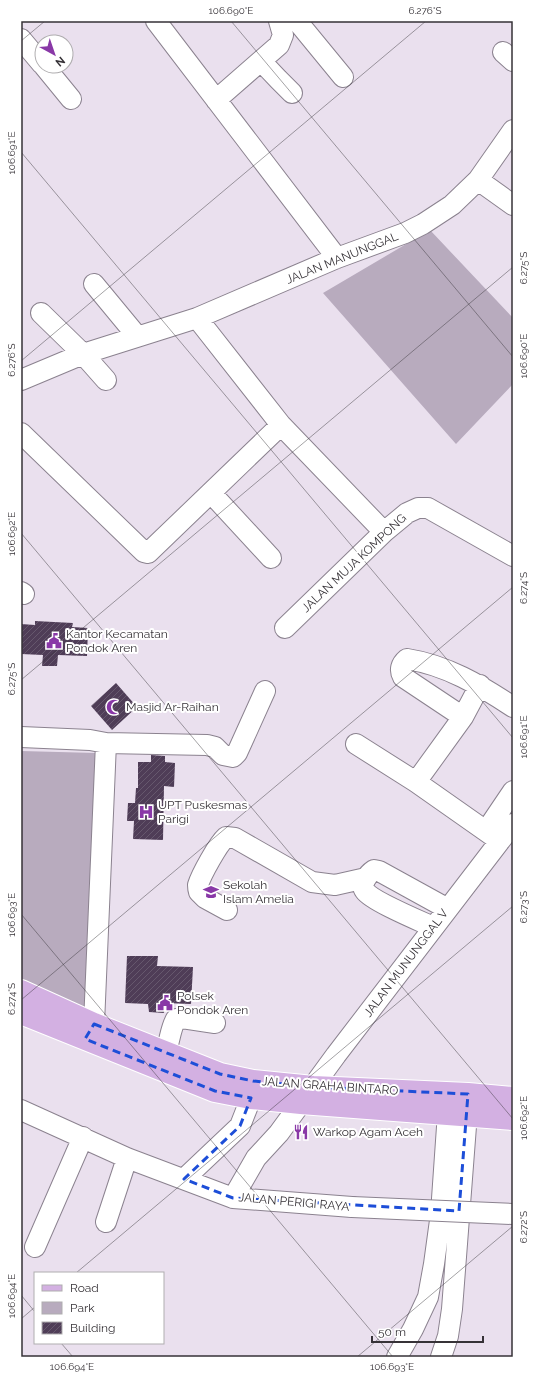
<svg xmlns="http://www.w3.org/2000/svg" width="534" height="1378" viewBox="0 0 534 1378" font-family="Raleway,sans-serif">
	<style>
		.green { fill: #b8abbe }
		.building { fill: url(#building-hatch) }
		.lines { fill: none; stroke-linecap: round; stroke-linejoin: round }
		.minor-casing { stroke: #8b828f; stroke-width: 22 }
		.major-casing { stroke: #fff; stroke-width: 24 }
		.minor { stroke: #fff; stroke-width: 20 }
		.major { stroke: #d3b0e2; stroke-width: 22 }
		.minor-bridge-casing { stroke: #8b828f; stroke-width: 22; stroke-linecap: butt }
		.minor-bridge { stroke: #fff; stroke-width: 20 }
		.marked { fill: none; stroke: #1d4ed8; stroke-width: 3; stroke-dasharray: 8 5; stroke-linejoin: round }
		.ticks { fill: none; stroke: #363237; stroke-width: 1; stroke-opacity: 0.45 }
		.labels { text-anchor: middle; stroke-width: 4; stroke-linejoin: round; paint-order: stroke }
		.street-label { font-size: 12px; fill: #363237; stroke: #fff }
		.poi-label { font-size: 12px; fill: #363237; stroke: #fff; text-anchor: start }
		.neatline { fill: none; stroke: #363237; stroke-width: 1.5 }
		.ticks-label { font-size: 10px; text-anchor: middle; fill: #363237 }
	</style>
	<defs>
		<pattern id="building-hatch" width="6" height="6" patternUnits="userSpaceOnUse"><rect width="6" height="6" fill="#4f3d57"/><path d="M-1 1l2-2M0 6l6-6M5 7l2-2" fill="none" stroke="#66586d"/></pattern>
	</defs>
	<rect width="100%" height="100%" fill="#eae0ee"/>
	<path class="green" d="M430,230L513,318V384L456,444L323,293Z
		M21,751L96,753L87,1012L21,985Z"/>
	<path class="building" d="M35,621L73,623L72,627L88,628L87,656L58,655L57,666H42L43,655L21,654V624L35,625Z
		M116,683L137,707L112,730L91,706Z
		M151,755L165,756V762L175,763L174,787L164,786L163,840L133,839L134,821H127L128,803H135L136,788H138V762H151Z
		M127,956H158L157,966L193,967L191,1004L165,1003L164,1013L149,1012L148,1004L125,1003Z"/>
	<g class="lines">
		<defs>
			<path id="minor" d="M156,21L337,258
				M297,21L343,77
				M21,39L42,64
				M503,52L513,61
				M261,61L278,79L292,93
				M44,66L71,99
				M216,100L279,45L283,35L279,21
				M478,180L513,205
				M94,284L137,336
				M41,313L83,354L106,380
				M197,318L281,425L384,532
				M21,380L83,354L197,318L337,258L405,233L423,224L452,205L478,180L513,130
				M21,433L144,552L148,553L281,425
				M211,493L271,558
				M21,592L24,594
				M285,628L384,532L407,513L418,508H428L513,556
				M463,717L403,677C399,670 401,664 407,659C446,665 480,685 513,707
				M21,737L90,740L106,743L207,745L215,747L223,755L233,757L237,753L265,691
				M356,744L416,782L500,841
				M416,782L463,717L480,685
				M486,831L513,791
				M227,910L205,898L199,892C198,889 198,887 198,885C201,875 218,844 226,837L235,838L312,882L335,885L366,878
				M433,927C420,921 372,901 365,891C360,884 368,874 374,870L379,871L448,909
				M86,1037L94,1024L106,743
				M165,1053C170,1042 170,1029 176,1019L182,1018L215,1023
				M21,1110L127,1158L233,1198L352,1207
				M184,1179L240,1126L251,1098L253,1081
				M233,1198L256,1158L279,1133L336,1055L513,824
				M106,1222L127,1158
				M35,1247L83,1137
				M397,1357L413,1329L428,1297L434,1264L441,1213L449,1098
				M441,1357L448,1336L452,1309L468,1100"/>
			<path id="major" d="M21,991L94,1024L220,1074L253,1081L313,1087L468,1094L513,1098
				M21,1013L215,1091L251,1098L301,1103L513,1119"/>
		</defs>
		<use href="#minor" class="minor-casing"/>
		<use href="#major" class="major-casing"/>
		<use href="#minor" class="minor"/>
		<use href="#major" class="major"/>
		<defs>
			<path id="minor-bridge" d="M352,1207L513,1214"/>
		</defs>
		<use href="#minor-bridge" class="minor-bridge-casing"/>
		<use href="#minor-bridge" class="minor-bridge"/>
	</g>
	<path class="marked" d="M94,1024L220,1074L253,1081L313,1087L468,1094L459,1211L233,1198L184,1179L240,1126L251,1098L215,1091L85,1039Z"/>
	<path class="ticks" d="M231,21L513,357M21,41L45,21M21,152L513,738M21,361L426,21M21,533L513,1119M21,680L513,267M21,914L393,1357M21,1000L513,587M76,1273L513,906M21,1295L35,1312M21,1319L35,1307M61,1343L73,1357M357,1357L513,1226"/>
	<defs>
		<symbol id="civic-bare" viewBox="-9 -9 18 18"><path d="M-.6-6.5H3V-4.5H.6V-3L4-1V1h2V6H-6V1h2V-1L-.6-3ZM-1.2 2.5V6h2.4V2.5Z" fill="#8938a7" stroke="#fff" stroke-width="2.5" paint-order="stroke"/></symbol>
		<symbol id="mosque-bare" viewBox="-9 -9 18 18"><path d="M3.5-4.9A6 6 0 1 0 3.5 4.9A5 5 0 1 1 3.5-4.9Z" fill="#8938a7" stroke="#fff" stroke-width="2.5" paint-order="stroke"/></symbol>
		<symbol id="hospital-bare" viewBox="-9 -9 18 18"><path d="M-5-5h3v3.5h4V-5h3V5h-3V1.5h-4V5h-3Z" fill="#8938a7" stroke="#fff" stroke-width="2.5" paint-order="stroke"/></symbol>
		<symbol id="school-bare" viewBox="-9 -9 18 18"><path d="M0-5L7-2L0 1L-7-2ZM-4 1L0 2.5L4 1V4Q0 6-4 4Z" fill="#8938a7" stroke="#fff" stroke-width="2.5" paint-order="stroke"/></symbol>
		<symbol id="restaurant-bare" viewBox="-9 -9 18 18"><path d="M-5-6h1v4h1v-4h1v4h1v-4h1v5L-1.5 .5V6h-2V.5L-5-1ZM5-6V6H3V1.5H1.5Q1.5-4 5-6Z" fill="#8938a7" stroke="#fff" stroke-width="2.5" paint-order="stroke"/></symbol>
	</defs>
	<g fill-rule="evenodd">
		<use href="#civic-bare" x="43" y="630" width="22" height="22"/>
		<use href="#mosque-bare" x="103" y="696" width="22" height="22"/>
		<use href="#hospital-bare" x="135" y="801" width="22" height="22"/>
		<use href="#school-bare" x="200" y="881" width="22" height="22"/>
		<use href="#civic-bare" x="154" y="992" width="22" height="22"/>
		<use href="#restaurant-bare" x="290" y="1121" width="22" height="22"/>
	</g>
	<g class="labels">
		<g class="street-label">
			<text transform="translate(342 258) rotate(-22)" y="4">JALAN MANUNGGAL</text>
			<text transform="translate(354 563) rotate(-43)" y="4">JALAN MUJA KOMPONG</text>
			<text transform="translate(406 963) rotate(-53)" y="4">JALAN MUNUNGGAL V</text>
			<text transform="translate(330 1086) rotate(4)" y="4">JALAN GRAHA BINTARO</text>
			<text transform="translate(294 1202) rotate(5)" y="4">JALAN PERIGI RAYA</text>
		</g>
		<g class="poi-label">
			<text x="66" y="638">Kantor Kecamatan<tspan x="66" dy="14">Pondok Aren</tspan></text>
			<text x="126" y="711">Masjid Ar-Raihan</text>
			<text x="158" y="809">UPT Puskesmas<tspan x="158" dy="14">Parigi</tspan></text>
			<text x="223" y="889">Sekolah<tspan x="223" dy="14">Islam Amelia</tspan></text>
			<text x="177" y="1000">Polsek<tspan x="177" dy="14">Pondok Aren</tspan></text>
			<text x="313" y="1136">Warkop Agam Aceh</text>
		</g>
	</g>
	<rect width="534" height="1378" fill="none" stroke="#ffffff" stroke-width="44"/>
	<rect x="34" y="1272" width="130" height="72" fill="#ffffff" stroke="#afadaf"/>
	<rect x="42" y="1285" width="20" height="6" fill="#d3b0e2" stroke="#afadaf"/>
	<text x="70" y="1292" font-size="12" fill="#363237">Road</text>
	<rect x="42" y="1302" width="20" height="12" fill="#b8abbe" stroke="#afadaf"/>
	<text x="70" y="1312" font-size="12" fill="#363237">Park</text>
	<rect x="42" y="1322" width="20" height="12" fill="url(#building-hatch)" stroke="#afadaf"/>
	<text x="70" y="1332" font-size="12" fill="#363237">Building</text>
	<g transform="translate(54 54) rotate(140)"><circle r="19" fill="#ffffff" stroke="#afadaf"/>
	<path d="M0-3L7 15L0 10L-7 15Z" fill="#8938a7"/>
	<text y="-6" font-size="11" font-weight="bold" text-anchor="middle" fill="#363237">N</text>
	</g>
	<path d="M372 1336v6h111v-6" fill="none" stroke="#363237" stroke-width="2"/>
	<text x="378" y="1336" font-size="12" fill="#363237" stroke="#ffffff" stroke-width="3" paint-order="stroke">50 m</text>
	<rect x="22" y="22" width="490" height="1334" class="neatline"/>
	<g class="ticks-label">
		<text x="231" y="14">106.690°E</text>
		<text x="425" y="14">6.276°S</text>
		<text transform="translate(11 153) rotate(-90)" y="4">106.691°E</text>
		<text transform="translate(523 268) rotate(-90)" y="4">6.275°S</text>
		<text transform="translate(523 356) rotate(-90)" y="4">106.690°E</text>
		<text transform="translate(11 360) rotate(-90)" y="4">6.276°S</text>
		<text transform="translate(11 534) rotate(-90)" y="4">106.692°E</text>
		<text transform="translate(523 588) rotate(-90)" y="4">6.274°S</text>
		<text transform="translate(11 679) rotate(-90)" y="4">6.275°S</text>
		<text transform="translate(523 737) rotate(-90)" y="4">106.691°E</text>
		<text transform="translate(523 907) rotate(-90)" y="4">6.273°S</text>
		<text transform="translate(11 915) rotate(-90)" y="4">106.693°E</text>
		<text transform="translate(11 999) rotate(-90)" y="4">6.274°S</text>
		<text transform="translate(523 1118) rotate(-90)" y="4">106.692°E</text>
		<text transform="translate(523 1227) rotate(-90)" y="4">6.272°S</text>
		<text transform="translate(11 1296) rotate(-90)" y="4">106.694°E</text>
		<text x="72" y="1370">106.694°E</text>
		<text x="392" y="1370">106.693°E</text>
	</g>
</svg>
